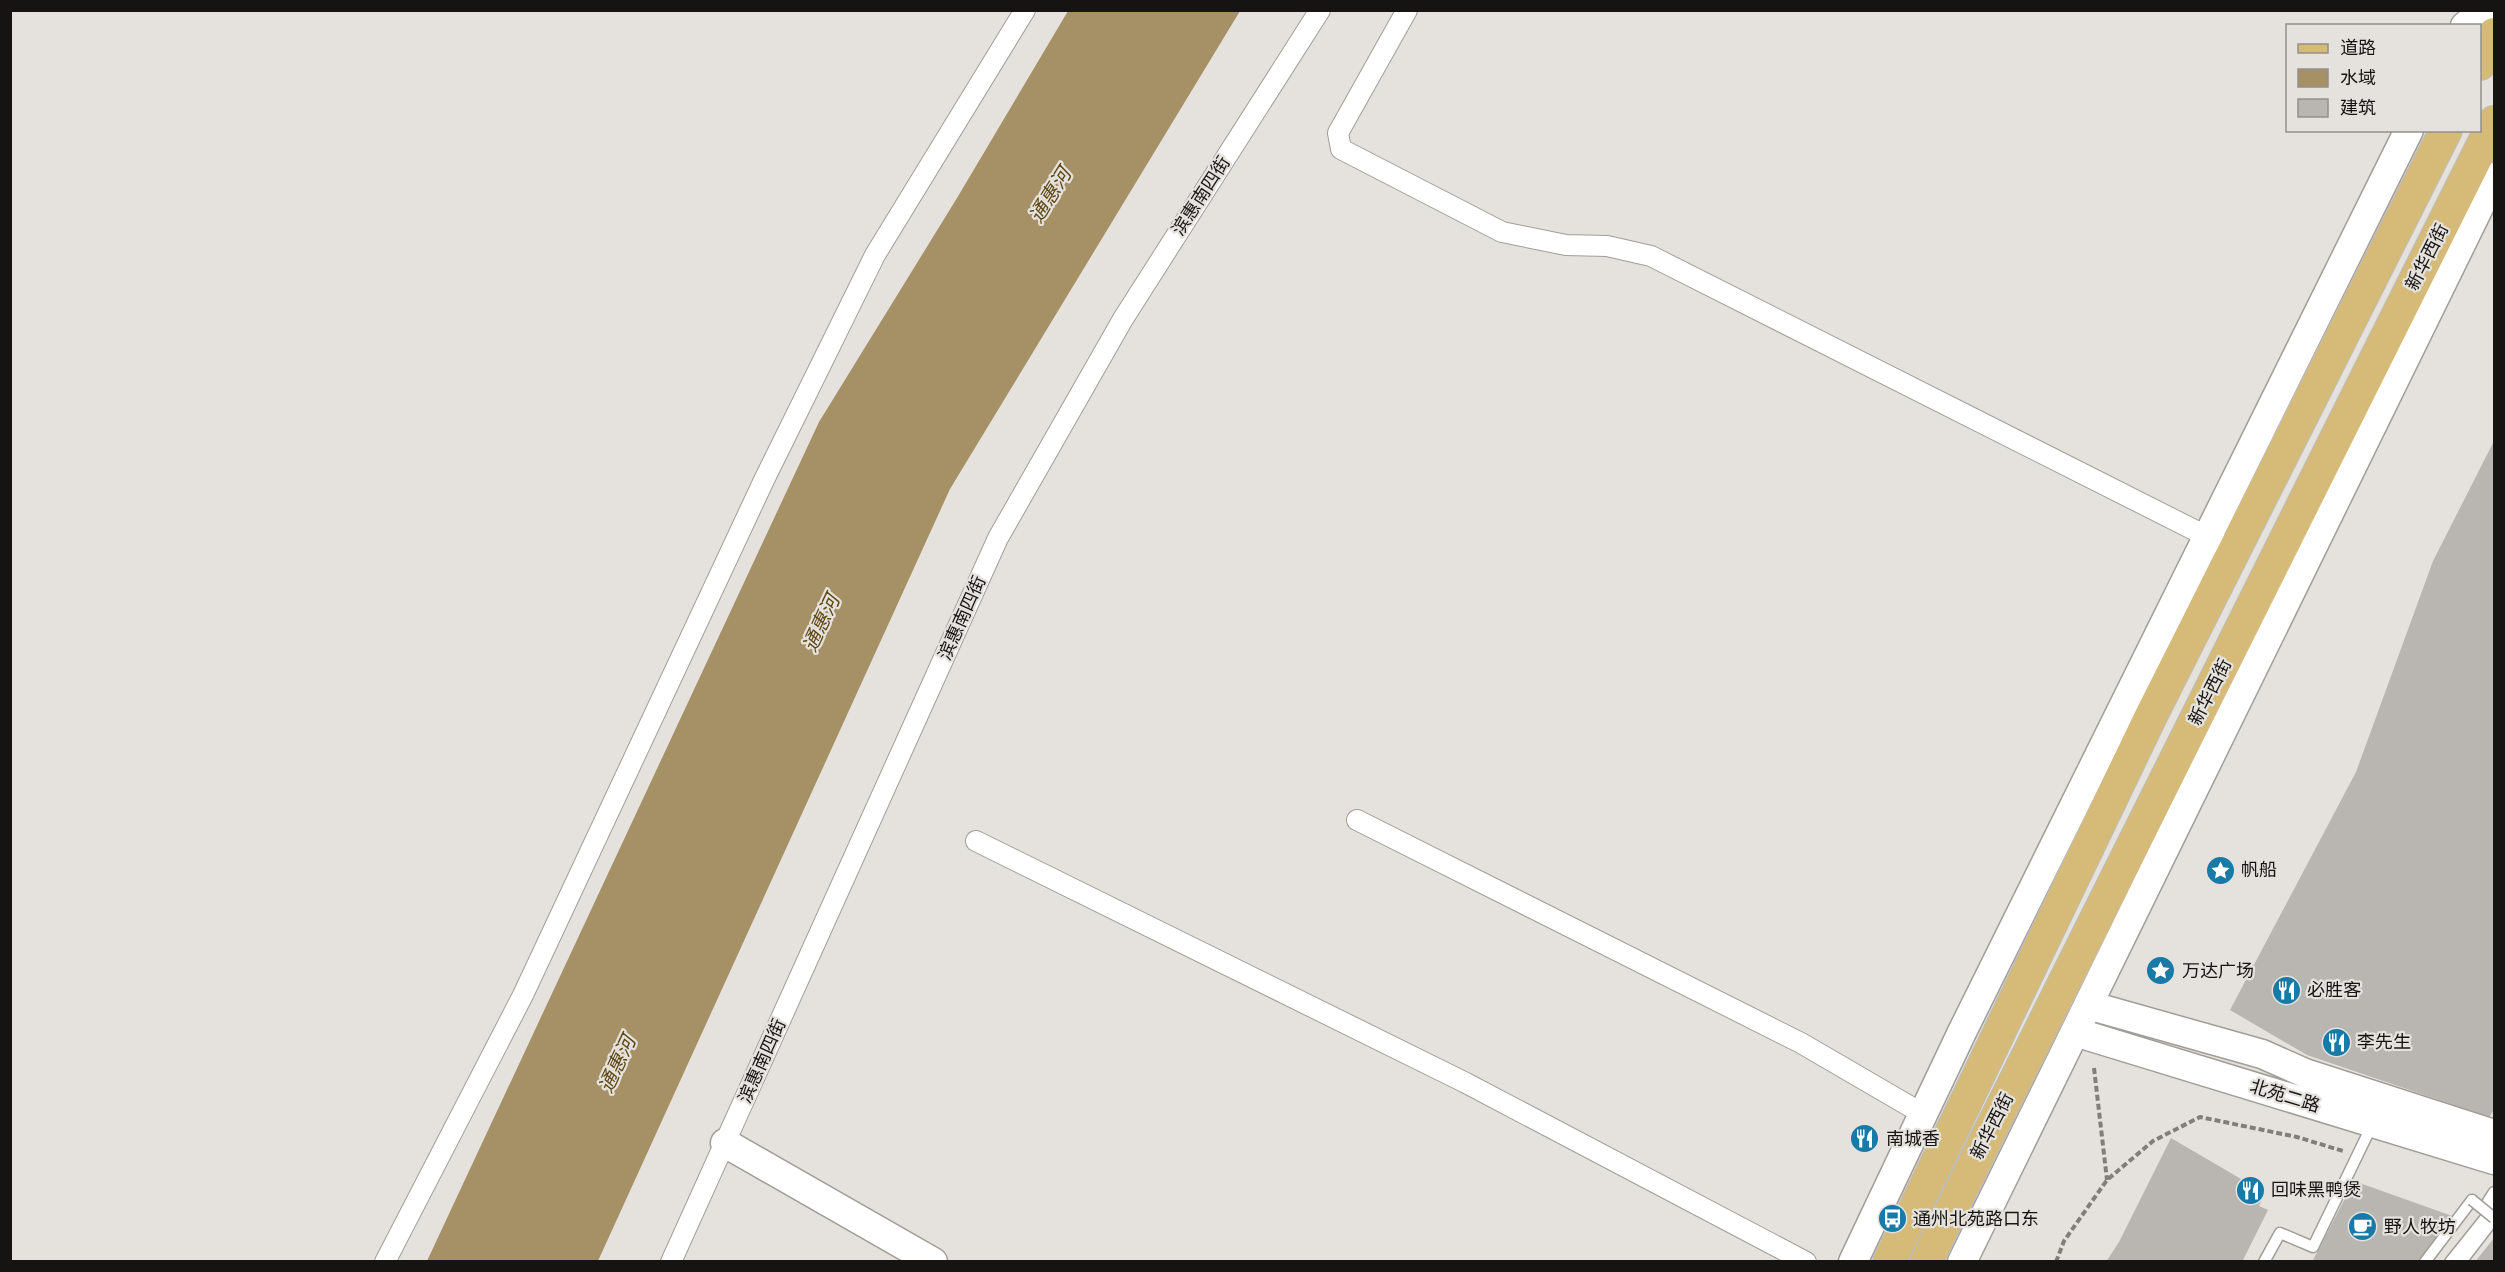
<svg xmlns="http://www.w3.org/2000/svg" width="2505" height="1272" viewBox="0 0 2505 1272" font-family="'Space Grotesk','Noto Sans SC',sans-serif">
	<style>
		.water { fill: #a69166 }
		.building { fill: #b9b6b1 }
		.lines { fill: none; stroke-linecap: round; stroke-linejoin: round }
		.lane-casing { stroke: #a19e99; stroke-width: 13 }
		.street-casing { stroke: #a19e99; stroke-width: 22 }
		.secondary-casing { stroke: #a19e99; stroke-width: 31 }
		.primary-casing { stroke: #bdbdbd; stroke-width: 34 }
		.path { stroke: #817f7b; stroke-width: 4; stroke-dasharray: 6 3; stroke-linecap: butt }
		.lane { stroke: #fff; stroke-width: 10 }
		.street { stroke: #fff; stroke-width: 20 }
		.secondary { stroke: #fff; stroke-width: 28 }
		.primary { stroke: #d5bb77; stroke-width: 32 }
		.lane-bridge-casing { stroke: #a19e99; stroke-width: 13; stroke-linecap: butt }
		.lane-bridge { stroke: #fff; stroke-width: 10 }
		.labels { text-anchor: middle; stroke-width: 4.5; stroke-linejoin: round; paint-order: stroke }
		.street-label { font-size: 18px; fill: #151412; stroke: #e5e2dd }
		.poi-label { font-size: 18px; fill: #151412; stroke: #e5e2dd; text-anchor: start }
		.water-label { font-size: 20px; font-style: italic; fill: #5d4712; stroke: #e5e2dd }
	</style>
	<rect width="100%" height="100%" fill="#e5e2dd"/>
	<path class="water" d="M1068,11H1240L950,489L598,1261H427L819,422L957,198Z"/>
	<path class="building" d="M2494,441V1110L2489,1117L2307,1055L2230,1010L2356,772L2433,561Z
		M2171,1138L2265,1193L2259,1206L2268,1210L2242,1262H2106L2119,1242Z
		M2354,1181L2455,1217L2421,1262H2312Z
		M2494,1238V1262H2475Z"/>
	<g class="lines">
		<defs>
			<path id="lane" d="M2484,1208L2494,1192
				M2264,1262L2280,1233L2313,1247L2373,1123
				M2425,1262L2472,1200
				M2450,1262L2494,1207
				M2461,1262L2494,1219"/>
			<path id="street" d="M1407,10L1338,133L1341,149L1502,232L1566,245L1607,246L1651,256L2218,542
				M1357,820L1801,1043L1923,1114
				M976,841L1466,1083L1806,1262
				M385,1262L523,995L765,478L875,255L1025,10
				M671,1262L998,538L1123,319L1320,10"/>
			<path id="secondary" d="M2465,26L2485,10
				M2088,1005L2262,1054L2305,1073L2494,1134
				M2075,1032L2494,1160
				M725,1143L933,1262
				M1853,1262L1962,1032L2409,130
				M1962,1262L2494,177"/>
			<path id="primary" d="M2480,64L2494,34
				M1889,1262L2151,716L2446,130
				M1926,1262L1984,1143L2494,122"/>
		</defs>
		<use href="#lane" class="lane-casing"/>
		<use href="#street" class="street-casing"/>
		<use href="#secondary" class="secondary-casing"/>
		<use href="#primary" class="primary-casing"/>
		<path class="path" d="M2094,1068L2107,1180
			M2056,1262L2064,1241L2107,1180L2153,1141L2200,1117L2297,1137L2343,1151"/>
		<use href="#lane" class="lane"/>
		<use href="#street" class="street"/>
		<use href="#secondary" class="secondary"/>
		<use href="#primary" class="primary"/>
		<defs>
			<path id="lane-bridge" d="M2472,1200L2494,1218"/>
		</defs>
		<use href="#lane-bridge" class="lane-bridge-casing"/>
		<use href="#lane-bridge" class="lane-bridge"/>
	</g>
	<defs>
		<symbol id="sight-disc" viewBox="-11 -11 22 22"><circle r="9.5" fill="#187aa6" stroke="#e5e2dd"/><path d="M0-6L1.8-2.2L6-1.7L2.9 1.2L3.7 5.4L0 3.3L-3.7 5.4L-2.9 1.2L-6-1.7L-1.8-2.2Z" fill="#fff"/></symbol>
		<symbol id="restaurant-disc" viewBox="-11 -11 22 22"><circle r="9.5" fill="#187aa6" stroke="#e5e2dd"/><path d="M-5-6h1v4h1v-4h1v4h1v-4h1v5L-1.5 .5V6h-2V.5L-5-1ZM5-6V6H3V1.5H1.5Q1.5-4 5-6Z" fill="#fff"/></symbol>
		<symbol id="bus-disc" viewBox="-11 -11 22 22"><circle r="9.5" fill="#187aa6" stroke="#e5e2dd"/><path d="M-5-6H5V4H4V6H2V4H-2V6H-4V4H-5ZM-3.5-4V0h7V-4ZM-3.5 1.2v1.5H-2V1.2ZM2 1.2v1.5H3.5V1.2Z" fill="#fff"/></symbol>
		<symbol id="cafe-disc" viewBox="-11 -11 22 22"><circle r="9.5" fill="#187aa6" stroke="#e5e2dd"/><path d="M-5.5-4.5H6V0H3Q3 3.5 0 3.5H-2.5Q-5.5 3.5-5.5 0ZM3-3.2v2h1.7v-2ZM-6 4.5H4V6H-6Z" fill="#fff"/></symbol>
	</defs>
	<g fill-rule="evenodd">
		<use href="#sight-disc" x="2204" y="854" width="33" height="33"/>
		<use href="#sight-disc" x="2144" y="954" width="33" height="33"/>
		<use href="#restaurant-disc" x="2270" y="974" width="33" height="33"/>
		<use href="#restaurant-disc" x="2320" y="1026" width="33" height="33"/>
		<use href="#restaurant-disc" x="1848" y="1122" width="33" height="33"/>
		<use href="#restaurant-disc" x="2234" y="1174" width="33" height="33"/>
		<use href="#bus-disc" x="1876" y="1202" width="33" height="33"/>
		<use href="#cafe-disc" x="2346" y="1210" width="33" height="33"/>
	</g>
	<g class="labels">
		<g class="street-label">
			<text transform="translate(1201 196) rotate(-57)" y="6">滨惠南四街</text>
			<text transform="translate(2427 257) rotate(-63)" y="6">新华西街</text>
			<text transform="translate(962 618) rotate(-66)" y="6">滨惠南四街</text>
			<text transform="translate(2210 692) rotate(-63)" y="6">新华西街</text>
			<text transform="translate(762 1061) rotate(-66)" y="6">滨惠南四街</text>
			<text transform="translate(2285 1096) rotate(17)" y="6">北苑二路</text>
			<text transform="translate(1992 1126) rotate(-63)" y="6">新华西街</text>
		</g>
		<g class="poi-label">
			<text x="2241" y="876">帆船</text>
			<text x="2182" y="977">万达广场</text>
			<text x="2307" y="996">必胜客</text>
			<text x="2357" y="1048">李先生</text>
			<text x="1886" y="1145">南城香</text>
			<text x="2271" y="1196">回味黑鸭煲</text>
			<text x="1913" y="1225">通州北苑路口东</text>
			<text x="2384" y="1233">野人牧坊</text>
		</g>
		<g class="water-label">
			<text transform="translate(1050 195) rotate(-58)" y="7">通惠河</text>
			<text transform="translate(821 623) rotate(-65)" y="7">通惠河</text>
			<text transform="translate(617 1064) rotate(-65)" y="7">通惠河</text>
		</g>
	</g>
	<rect width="2505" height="1272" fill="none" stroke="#151412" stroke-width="24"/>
	<rect x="2286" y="24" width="195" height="108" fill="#e5e2dd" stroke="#92908c" stroke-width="1.5"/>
	<rect x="2298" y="44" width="30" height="9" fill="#d5bb77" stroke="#92908c" stroke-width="1.5"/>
	<text x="2340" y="54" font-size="18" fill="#151412">道路</text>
	<rect x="2298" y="69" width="30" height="18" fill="#a69166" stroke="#92908c" stroke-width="1.5"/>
	<text x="2340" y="84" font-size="18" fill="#151412">水域</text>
	<rect x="2298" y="99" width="30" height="18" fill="#b9b6b1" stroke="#92908c" stroke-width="1.5"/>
	<text x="2340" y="114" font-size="18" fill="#151412">建筑</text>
</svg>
